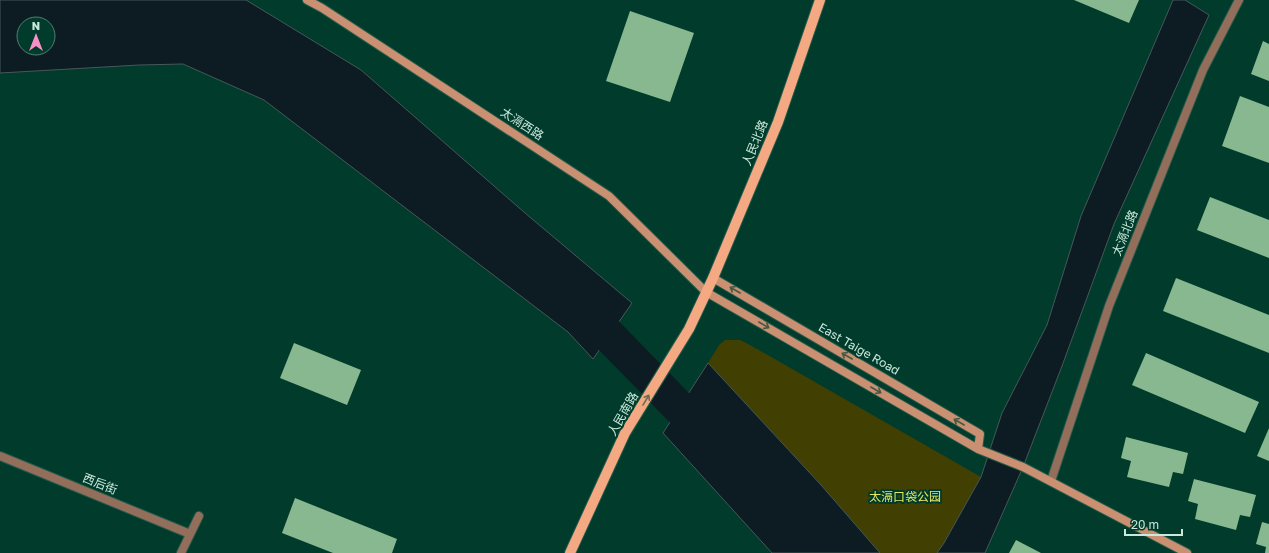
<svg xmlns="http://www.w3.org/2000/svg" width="1269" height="553" viewBox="0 0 1269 553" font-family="'Golos Text','Noto Sans SC',sans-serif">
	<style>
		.green { fill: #414002 }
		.water { fill: #0d1b22; stroke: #45595a; fill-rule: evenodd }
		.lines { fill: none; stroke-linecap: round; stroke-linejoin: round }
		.river { stroke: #0d1b22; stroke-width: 34 }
		.building { fill: #87b88f }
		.lane-casing { stroke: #245a4b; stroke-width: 10 }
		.street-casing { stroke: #245a4b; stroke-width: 10 }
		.secondary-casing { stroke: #245a4b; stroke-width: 10 }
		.primary-casing { stroke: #245a4b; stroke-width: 12 }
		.lane { stroke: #936e5b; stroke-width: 8 }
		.street { stroke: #936e5b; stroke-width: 8 }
		.secondary { stroke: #ca9071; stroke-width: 8 }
		.primary { stroke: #f4a982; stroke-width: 10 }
		.oneway { stroke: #475944 }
		.oneway2 { stroke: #6e6c52 }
		.labels { text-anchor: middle; stroke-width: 4; stroke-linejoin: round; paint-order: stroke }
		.street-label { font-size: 12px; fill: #c8e9db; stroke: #003b2b }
		.park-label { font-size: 12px; fill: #e7e664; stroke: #003b2b }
	</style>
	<rect width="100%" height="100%" fill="#003b2b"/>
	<path class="green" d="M725,340H740L750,345L981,477L944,543L937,553H880L821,485L708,363L719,345Z"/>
	<path class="water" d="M0,0H246L361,70L525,213L632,303L593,359L568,332L264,100L183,64L139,65L0,73ZM24,24H48V48H24Z
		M1173,0H1185L1209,15L1114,224L1062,366L1023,467L985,553H937L944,543L981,477L1002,413L1047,325L1081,216Z
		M708,363L821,485L880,553H772L663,433Z"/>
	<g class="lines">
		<path class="river" d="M577,303L712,441"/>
	</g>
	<path class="building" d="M1074,0H1139L1129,23Z
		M630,11L694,33L670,102L606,81Z
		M1263,41L1269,44V81L1251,74Z
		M1240,96L1269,107V163L1222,146Z
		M1210,197L1269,220V258L1197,230Z
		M1176,278L1269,315V353L1163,311Z
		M294,343L361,370L347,405L280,378Z
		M1146,353L1259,402L1245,433L1132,385Z
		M1269,428V461L1257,456Z
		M1126,437L1188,453L1183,474L1173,472L1169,487L1127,477L1131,461L1121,458Z
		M1194,479L1256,495L1250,517L1240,515L1236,530L1195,519L1198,504L1188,501Z
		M295,498L397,539L392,553H333L282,533Z
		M1262,522L1269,524V553H1265L1266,547L1256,544Z
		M1016,540L1041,553H1009Z"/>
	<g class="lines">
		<defs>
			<path id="lane" d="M0,456L190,534
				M181,553L199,516"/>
			<path id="street" d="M1051,481L1109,306L1203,70L1239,0"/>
			<path id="secondary" d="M307,0L322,8L609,196L706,292L978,449L1023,467L1187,553
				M713,278L980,434L978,449"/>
			<path id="primary" d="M570,553L625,433L689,329L713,278L778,122L820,0"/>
		</defs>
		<use href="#lane" class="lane-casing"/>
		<use href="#street" class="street-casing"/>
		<use href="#secondary" class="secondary-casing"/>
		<use href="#primary" class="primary-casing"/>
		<use href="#lane" class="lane"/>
		<use href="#street" class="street"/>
		<use href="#secondary" class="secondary"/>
		<use href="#primary" class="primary"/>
	</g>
	<defs><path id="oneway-shaft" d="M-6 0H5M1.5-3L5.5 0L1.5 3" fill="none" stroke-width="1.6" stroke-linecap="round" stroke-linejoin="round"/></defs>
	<g class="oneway">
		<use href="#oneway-shaft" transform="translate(735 290) rotate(-150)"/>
		<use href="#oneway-shaft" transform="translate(764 325) rotate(30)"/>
		<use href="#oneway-shaft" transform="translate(847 356) rotate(-150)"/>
		<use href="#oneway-shaft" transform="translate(876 390) rotate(30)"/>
		<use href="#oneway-shaft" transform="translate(959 422) rotate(-150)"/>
	</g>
	<use class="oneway2" href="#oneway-shaft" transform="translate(646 400) rotate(-59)"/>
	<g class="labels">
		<g class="street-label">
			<text transform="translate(522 124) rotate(33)" y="4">太滆西路</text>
			<text transform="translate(755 143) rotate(-68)" y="4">人民北路</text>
			<text transform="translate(1125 233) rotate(-68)" y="4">太滆北路</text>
			<text transform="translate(859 349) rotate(30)" y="4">East Taige Road</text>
			<text transform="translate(623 414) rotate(-60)" y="4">人民南路</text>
			<text transform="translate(100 484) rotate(22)" y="4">西后街</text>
		</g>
		<g class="park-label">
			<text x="905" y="501">太滆口袋公园</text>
		</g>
	</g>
	<g transform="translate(36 36)"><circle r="19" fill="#003b2b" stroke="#508171"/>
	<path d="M0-3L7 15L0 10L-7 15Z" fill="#fa8fc7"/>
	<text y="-6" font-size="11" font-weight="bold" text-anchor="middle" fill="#c8e9db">N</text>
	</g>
	<path d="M1125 529v6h57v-6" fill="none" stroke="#c8e9db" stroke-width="2"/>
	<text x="1131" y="529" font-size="12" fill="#c8e9db" stroke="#003b2b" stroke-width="3" paint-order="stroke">20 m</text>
</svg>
